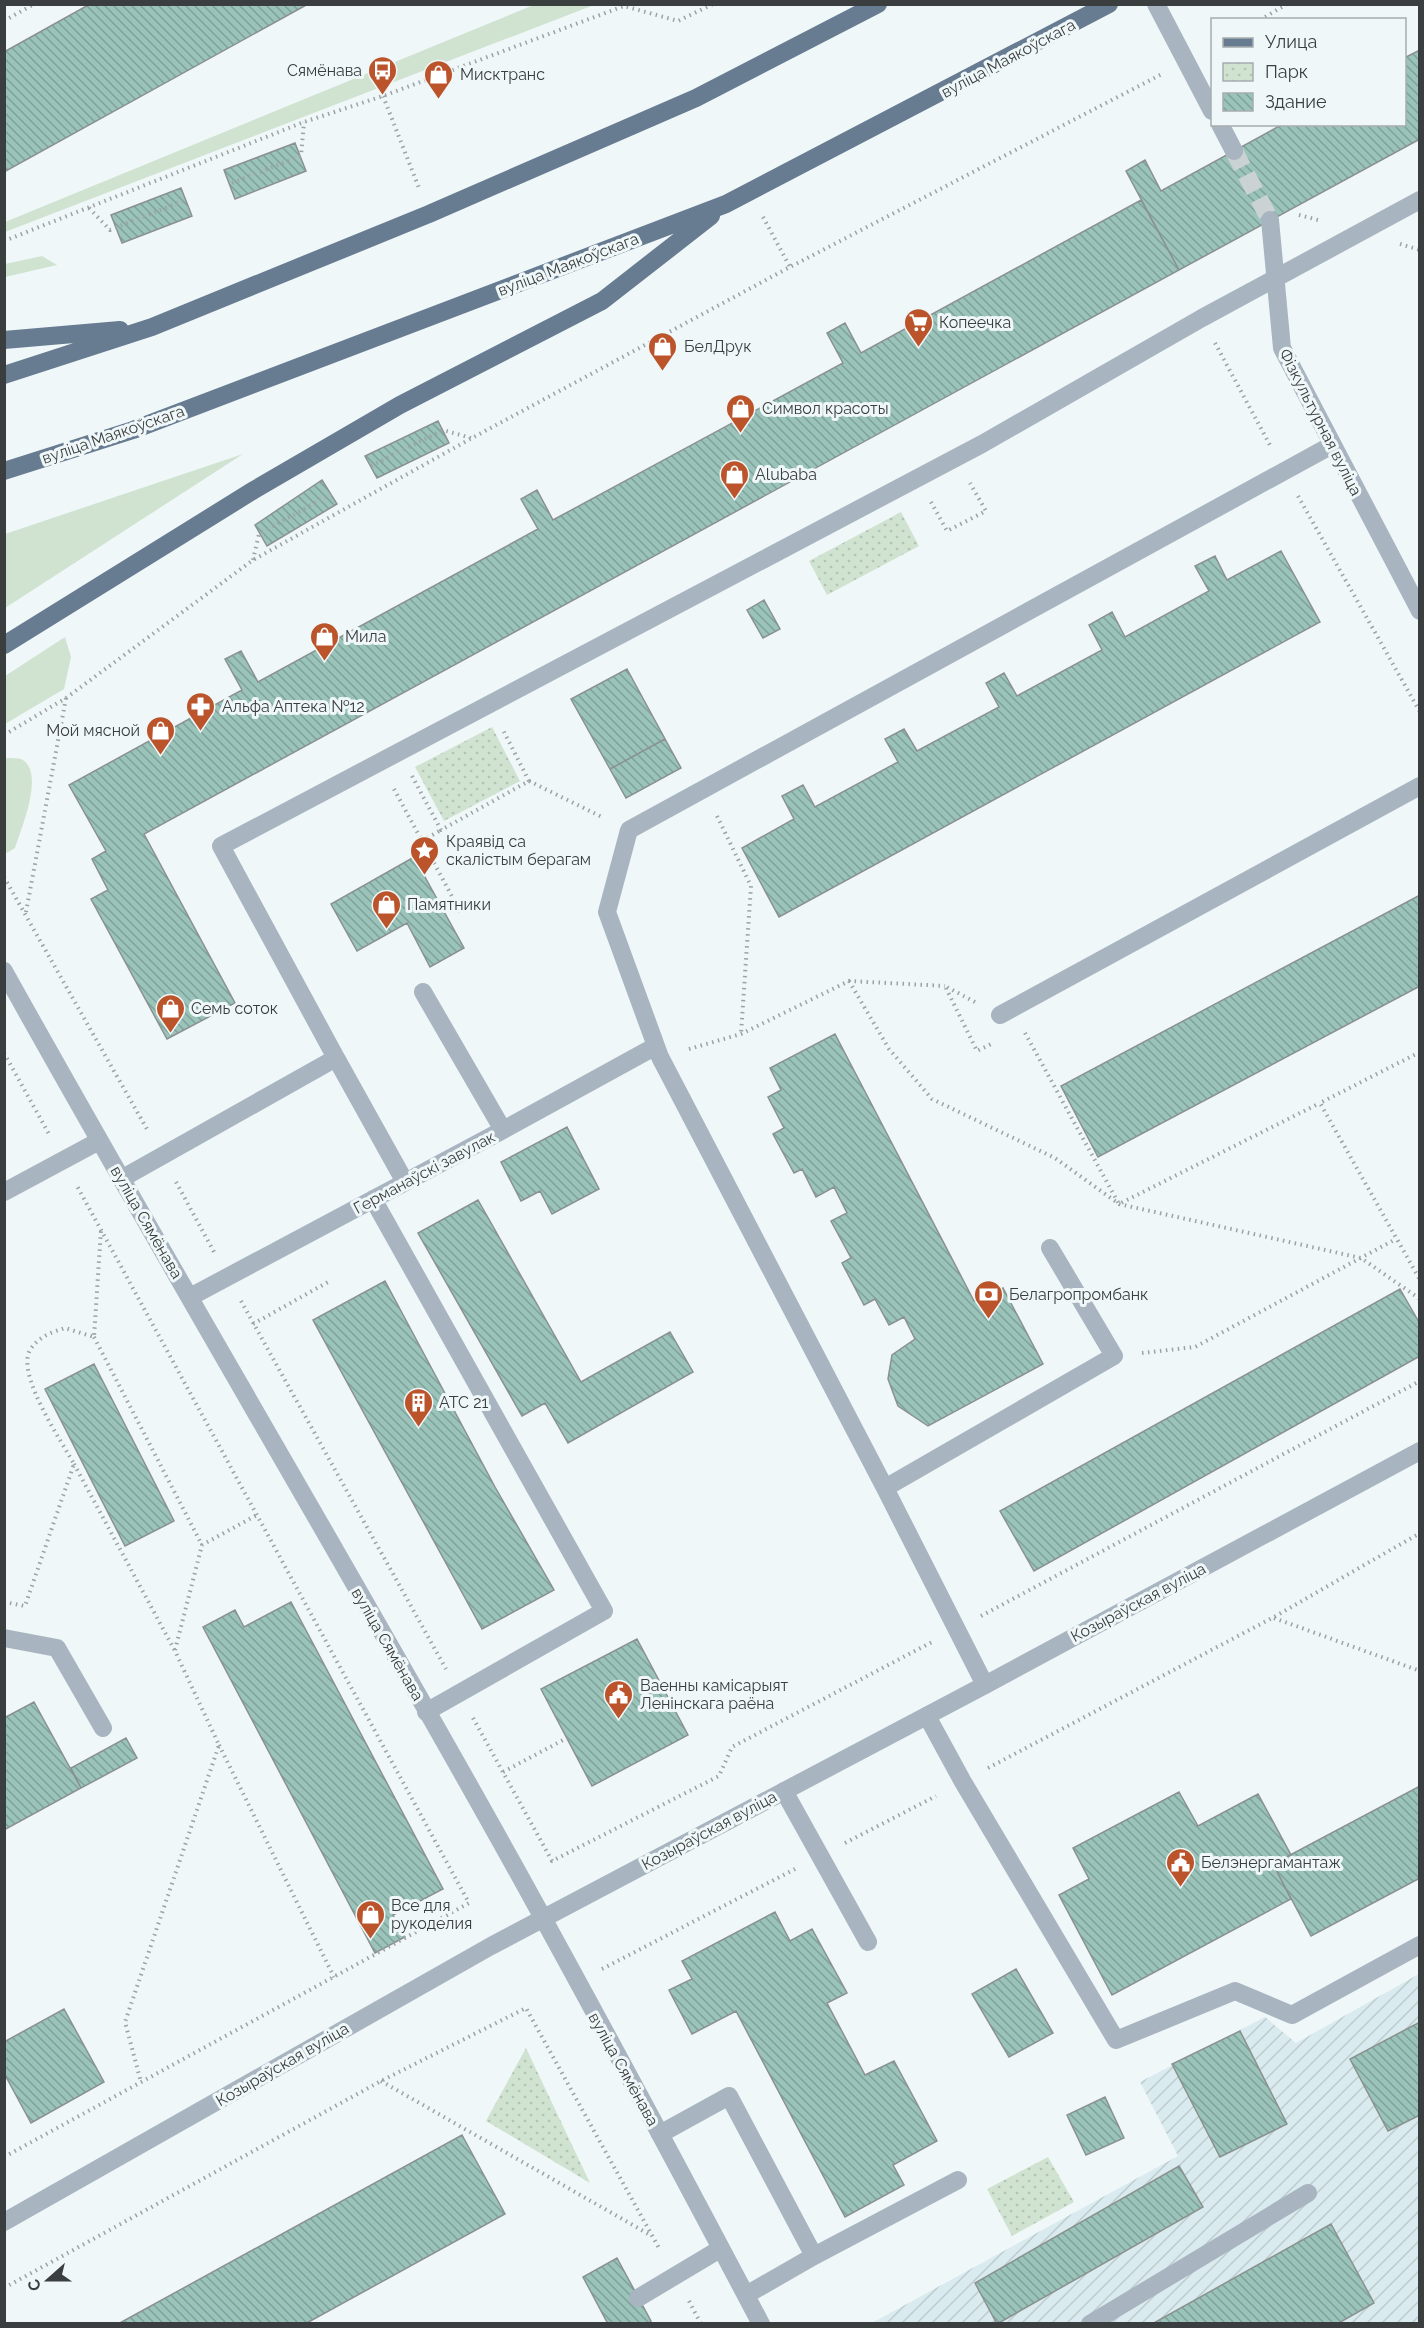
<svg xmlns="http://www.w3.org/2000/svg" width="1424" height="2328" viewBox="0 0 1424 2328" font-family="Raleway,sans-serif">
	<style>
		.industrial { fill: url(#industrial-furrows) }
		.grass { fill: #d0e3d0 }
		.park { fill: url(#park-dots) }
		.building { fill: url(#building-back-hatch); stroke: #8a918f; stroke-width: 1.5 }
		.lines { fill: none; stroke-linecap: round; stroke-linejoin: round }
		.street-tunnel { stroke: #cbd2d4; stroke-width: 18; stroke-dasharray: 18 9; stroke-linecap: butt }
		.path { stroke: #9da2a3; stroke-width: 4; stroke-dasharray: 1.5 4.5; stroke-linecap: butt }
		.lane { stroke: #a8b4bf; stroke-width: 18 }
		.street { stroke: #a8b4bf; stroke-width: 18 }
		.primary { stroke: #687c91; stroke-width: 18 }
		.labels { text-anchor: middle; stroke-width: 6; stroke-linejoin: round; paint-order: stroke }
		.street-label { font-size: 16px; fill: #3b3e3e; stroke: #eff7f9 }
		.poi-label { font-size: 16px; fill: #3b3e3e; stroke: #eff7f9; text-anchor: start }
	</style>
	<defs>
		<pattern id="industrial-furrows" width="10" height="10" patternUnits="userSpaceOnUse" patternTransform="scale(1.5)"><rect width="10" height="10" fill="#daebef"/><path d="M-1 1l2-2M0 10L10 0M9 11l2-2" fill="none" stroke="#bccbce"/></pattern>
		<pattern id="park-dots" width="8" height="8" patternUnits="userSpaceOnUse" patternTransform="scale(1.5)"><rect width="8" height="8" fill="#d0e3d0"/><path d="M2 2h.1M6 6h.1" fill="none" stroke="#b4c4b4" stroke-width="1.8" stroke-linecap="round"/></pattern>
		<pattern id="building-back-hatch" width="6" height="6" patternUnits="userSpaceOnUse" patternTransform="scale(1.5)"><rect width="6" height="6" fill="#9ac4ba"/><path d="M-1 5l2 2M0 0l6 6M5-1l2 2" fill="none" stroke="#7fa199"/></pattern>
	</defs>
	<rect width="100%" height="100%" fill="#eff7f9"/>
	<path class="industrial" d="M1419,1974V2323L870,2324L1178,2156L1140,2082L1265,2017L1296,2043Z"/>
	<path class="grass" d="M536,4L594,5L5,232V222Z
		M42,256L57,265L5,277V264Z
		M243,454L5,608V534Z
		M65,637L71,657L64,689L5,724V676Z
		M7,758C11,758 18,758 21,759C46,771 21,829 15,848L7,853L4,849V759Z"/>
	<path class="park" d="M901,512L919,546L827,595L809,561Z
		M492,727L520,781L444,821L415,767Z
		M526,2048L590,2183L486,2121Z
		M1048,2157L1074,2202L1012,2236L987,2189Z"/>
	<path class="building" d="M90,4H308L4,172V52Z
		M1420,50V139L1179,270L1126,171L1145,160L1161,191L1283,124H1404V58Z
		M295,143L306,171L235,199L224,170Z
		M181,188L192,216L122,243L111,215Z
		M1141,200L1179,270L144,834L235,1003L167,1039L91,899L108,890L92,859L106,851L69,785L242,690L225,659L241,651L258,682L538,529L521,499L537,490L553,520L843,363L827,333L845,323L861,353Z
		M438,421L449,443L377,478L365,456Z
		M322,480L337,504L267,546L255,525Z
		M1281,551L1320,622L779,917L742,848L794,819L782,796L803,785L815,807L898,762L885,739L904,729L917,751L999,707L986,683L1004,673L1017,696L1102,650L1089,625L1112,612L1125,637L1209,591L1195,566L1215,556L1227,580Z
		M764,600L780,629L763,638L747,610Z
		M627,669L665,739L610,769L571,699Z
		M665,739L681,768L626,798L610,769Z
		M414,857L464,948L430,967L407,923L357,951L331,904Z
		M1420,895V986L1098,1157L1061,1086Z
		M835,1034L974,1301L1003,1288L1043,1364L928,1426L898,1406L888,1379L892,1355L915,1339L904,1317L889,1325L875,1299L864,1305L842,1263L851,1258L831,1221L847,1213L834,1187L816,1197L802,1169L794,1173L773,1134L784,1128L768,1097L781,1090L770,1068Z
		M567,1127L599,1189L552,1214L540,1191L521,1201L501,1162Z
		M478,1200L581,1382L670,1332L693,1372L568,1443L545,1403L522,1416L418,1233Z
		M385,1281L495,1487L554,1590L482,1629L313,1320Z
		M1400,1289L1420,1324V1356L1034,1571L1000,1511Z
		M94,1364L174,1521L125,1546L45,1389Z
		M291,1602L443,1889L393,1915L405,1937L375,1953L203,1627L235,1610L244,1627Z
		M637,1639L688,1735L592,1786L541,1689Z
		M34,1702L81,1788L4,1830V1718Z
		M126,1738L137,1758L81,1788L71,1768Z
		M1420,1786V1878L1311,1936L1273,1864Z
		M1179,1792L1198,1826L1258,1794L1291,1855L1273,1864L1291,1899L1112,1995L1059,1895L1089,1879L1073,1848Z
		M775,1912L790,1941L812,1929L847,1993L827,2003L865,2075L894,2061L937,2141L893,2165L904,2185L845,2217L736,2011L692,2034L669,1990L692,1979L682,1961Z
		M1016,1969L1053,2033L1009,2057L972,1994Z
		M64,2009L104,2082L31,2123L4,2073V2042Z
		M1420,2022V2115L1388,2131L1350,2059Z
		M1240,2031L1287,2124L1220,2157L1172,2064Z
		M1105,2097L1124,2138L1086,2155L1067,2115Z
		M462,2135L505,2214L305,2324H118Z
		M1179,2166L1203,2207L997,2324L975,2283Z
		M1331,2224L1374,2303L1337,2324H1152Z
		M617,2258L651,2321L647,2324H608L583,2277Z"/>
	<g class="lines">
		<path class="street-tunnel" d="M1234,151L1270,220"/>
		<path class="path" d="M1260,20L1287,4
			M4,21L34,4
			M383,96L419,188
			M232,183L301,156L304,122
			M89,208L110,230L183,201
			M1299,215L1318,220
			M763,217L790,267
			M4,241L304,122L383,96L624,6L678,21L713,4
			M1400,244L1420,250
			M1215,343L1271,447
			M371,466L443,430L471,438
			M1298,496L1420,712
			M931,502L947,531L986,511L970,483
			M253,560L259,534L331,494
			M4,735L66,698L253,560L472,438L790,267L1162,74
			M412,776L441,830L529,781L502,728
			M529,781L604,818
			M394,789L462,915
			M717,816L751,886L741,1034
			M422,841L441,830
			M4,877L148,1131
			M26,912L66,698
			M849,981L889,1049L932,1099L1055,1158L1119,1204L1361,1258L1420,1299
			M975,1002L945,986L977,1051L991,1044
			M1025,1033L1119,1204L1320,1103
			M689,1049L741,1034L849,981L945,986
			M1420,1052L1320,1103L1420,1280
			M4,1053L49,1134
			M176,1182L214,1252
			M241,1301L446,1669
			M253,1324L328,1282
			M94,1337L202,1545
			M1142,1353L1195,1347L1396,1239
			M74,1464L175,1651L219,1745L125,2022L141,2082
			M4,1602L25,1606L74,1464C61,1440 16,1375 30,1350C38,1337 52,1332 65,1328L94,1337L101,1230
			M981,1616L1420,1381
			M1274,1618L1420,1671
			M175,1650L202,1545L257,1515
			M473,1718L552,1861L719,1776L732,1747L932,1642
			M219,1745L334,1977
			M988,1768L1274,1617L1420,1533
			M503,1772L567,1738
			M845,1843L936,1796
			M602,1969L795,1869
			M381,2081L652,2236
			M4,2157L469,1903L77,1186
			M4,2288L381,2081L526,2008L660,2250
			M689,2301L701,2324"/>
		<path class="lane" d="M423,992L503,1130
			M1000,1015L1420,786
			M336,1058L405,1182
			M121,1179L336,1058L221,846L982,444L1202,318L1420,200
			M4,1192L99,1141
			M373,1199L604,1611L426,1712
			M190,1297L503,1130L656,1046
			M885,1488L1114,1356L1050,1248
			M4,1638L57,1648L103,1728
			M985,1685L885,1488L660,1057L607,912L629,830L1332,445
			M927,1716L963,1782L1116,2040L1235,1991L1292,2015L1420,1945
			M784,1791L868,1942
			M660,2134L729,2096L814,2256
			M746,2295L814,2256L958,2180
			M638,2298L720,2249
			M1090,2324L1308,2193"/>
		<path class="street" d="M1156,4L1212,111
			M1220,124L1234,151
			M1270,220L1282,348L1420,611
			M4,971C173,1275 352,1573 521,1878C602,2025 682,2174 761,2324
			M4,2222L491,1946L985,1685L1420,1451"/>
		<path class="primary" d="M4,340L120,330
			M4,375L152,327L429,214L696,98L878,4
			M4,471L133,430L726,204L1109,4
			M4,645L254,490L400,405L602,301L711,216"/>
	</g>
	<defs>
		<symbol id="bus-pin" viewBox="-11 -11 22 30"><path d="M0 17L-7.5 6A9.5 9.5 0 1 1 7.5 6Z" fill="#bb542b" stroke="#eff7f9"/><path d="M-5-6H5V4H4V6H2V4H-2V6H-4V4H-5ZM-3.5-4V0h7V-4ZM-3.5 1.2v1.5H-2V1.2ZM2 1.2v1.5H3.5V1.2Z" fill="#fff"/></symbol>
		<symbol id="shop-pin" viewBox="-11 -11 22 30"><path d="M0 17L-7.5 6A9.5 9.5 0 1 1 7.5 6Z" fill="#bb542b" stroke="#eff7f9"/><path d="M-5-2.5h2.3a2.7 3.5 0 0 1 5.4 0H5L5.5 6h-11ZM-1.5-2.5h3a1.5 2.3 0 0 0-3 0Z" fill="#fff"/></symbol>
		<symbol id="supermarket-pin" viewBox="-11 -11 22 30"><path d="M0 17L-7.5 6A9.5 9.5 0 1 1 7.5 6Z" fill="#bb542b" stroke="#eff7f9"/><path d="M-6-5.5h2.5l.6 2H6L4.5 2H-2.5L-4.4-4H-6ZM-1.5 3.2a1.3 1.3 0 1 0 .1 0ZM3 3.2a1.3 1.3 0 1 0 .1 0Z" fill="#fff"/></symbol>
		<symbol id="pharmacy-pin" viewBox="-11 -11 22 30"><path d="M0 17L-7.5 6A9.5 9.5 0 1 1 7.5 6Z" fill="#bb542b" stroke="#eff7f9"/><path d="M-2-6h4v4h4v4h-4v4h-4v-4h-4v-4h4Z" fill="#fff"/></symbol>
		<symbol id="sight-pin" viewBox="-11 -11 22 30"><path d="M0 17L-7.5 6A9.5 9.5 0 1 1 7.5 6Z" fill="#bb542b" stroke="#eff7f9"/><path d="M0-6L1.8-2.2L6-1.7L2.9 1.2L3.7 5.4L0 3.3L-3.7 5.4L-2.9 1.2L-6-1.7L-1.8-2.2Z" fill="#fff"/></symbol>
		<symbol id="bank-pin" viewBox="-11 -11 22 30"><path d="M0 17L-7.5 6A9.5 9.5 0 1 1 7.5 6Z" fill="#bb542b" stroke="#eff7f9"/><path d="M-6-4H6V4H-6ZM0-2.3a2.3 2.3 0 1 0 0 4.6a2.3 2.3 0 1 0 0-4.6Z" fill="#fff"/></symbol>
		<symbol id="building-pin" viewBox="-11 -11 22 30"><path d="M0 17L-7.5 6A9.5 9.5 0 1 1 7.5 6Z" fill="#bb542b" stroke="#eff7f9"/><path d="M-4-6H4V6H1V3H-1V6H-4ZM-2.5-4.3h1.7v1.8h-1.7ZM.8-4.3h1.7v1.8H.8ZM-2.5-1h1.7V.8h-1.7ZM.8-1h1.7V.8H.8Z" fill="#fff"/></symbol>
		<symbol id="civic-pin" viewBox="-11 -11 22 30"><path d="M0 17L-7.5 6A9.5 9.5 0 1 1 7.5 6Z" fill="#bb542b" stroke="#eff7f9"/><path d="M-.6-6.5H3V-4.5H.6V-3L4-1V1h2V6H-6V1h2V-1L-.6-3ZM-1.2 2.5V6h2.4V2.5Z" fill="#fff"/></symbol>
	</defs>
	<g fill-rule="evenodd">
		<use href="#bus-pin" x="366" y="54" width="33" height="45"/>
		<use href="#shop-pin" x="422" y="58" width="33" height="45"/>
		<use href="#supermarket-pin" x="902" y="306" width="33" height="45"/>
		<use href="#shop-pin" x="646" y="330" width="33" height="45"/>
		<use href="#shop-pin" x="724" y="392" width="33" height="45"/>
		<use href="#shop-pin" x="718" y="458" width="33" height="45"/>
		<use href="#shop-pin" x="308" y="620" width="33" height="45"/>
		<use href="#pharmacy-pin" x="184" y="690" width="33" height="45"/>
		<use href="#shop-pin" x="144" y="714" width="33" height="45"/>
		<use href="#sight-pin" x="408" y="834" width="33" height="45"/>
		<use href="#shop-pin" x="370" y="888" width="33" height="45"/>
		<use href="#shop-pin" x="154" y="992" width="33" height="45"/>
		<use href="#bank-pin" x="972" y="1278" width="33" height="45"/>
		<use href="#building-pin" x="402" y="1386" width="33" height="45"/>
		<use href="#civic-pin" x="602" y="1678" width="33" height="45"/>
		<use href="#civic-pin" x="1164" y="1846" width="33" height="45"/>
		<use href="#shop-pin" x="354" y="1898" width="33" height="45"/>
	</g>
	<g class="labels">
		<g class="street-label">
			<text transform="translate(1008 58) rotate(-28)" y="6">вуліца Маякоўскага</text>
			<text transform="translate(568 264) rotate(-21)" y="6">вуліца Маякоўскага</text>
			<text transform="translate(1321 422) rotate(63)" y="6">Фізкультурная вуліца</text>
			<text transform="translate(113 434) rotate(-19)" y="6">вуліца Маякоўскага</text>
			<text transform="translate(424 1172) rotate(-28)" y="6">Германаўскі завулак</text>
			<text transform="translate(147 1222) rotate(60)" y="6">вуліца Сямёнава</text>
			<text transform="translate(1138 1602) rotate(-28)" y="6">Козыраўская вуліца</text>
			<text transform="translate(388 1644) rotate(60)" y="6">вуліца Сямёнава</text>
			<text transform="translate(709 1830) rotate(-28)" y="6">Козыраўская вуліца</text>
			<text transform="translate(282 2064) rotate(-30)" y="6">Козыраўская вуліца</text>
			<text transform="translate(624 2069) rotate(61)" y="6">вуліца Сямёнава</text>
		</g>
		<g class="poi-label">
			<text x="362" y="76" text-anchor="end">Сямёнава</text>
			<text x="460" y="80">Мисктранс</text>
			<text x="939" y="328">Копеечка</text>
			<text x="684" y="352">БелДрук</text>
			<text x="762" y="414">Символ красоты</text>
			<text x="755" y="480">Alubaba</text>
			<text x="345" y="642">Мила</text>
			<text x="222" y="712">Альфа Аптека №12</text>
			<text x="140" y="736" text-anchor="end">Мой мясной</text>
			<text x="446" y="847">Краявід са<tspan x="446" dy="18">скалістым берагам</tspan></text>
			<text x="407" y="910">Памятники</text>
			<text x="191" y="1014">Семь соток</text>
			<text x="1009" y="1300">Белагропромбанк</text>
			<text x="439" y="1408">АТС 21</text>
			<text x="640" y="1691">Ваенны камісарыят<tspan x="640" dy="18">Ленінскага раёна</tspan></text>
			<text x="1201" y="1868">Белэнергамантаж</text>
			<text x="391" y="1911">Все для<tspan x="391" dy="18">рукоделия</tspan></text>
		</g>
	</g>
	<rect width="1424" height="2328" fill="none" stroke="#3b3e3e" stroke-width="12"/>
	<rect x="1211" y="18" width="195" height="108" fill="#eff7f9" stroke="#a7adae" stroke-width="1.5"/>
	<rect x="1223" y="38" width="30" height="9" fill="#687c91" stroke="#a7adae" stroke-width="1.5"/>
	<text x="1265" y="48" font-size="18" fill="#3b3e3e">Улица</text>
	<rect x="1223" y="63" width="30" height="18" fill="url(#park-dots)" stroke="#a7adae" stroke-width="1.5"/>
	<text x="1265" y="78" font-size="18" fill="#3b3e3e">Парк</text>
	<rect x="1223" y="93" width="30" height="18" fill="url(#building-back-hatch)" stroke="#a7adae" stroke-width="1.5"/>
	<text x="1265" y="108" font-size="18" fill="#3b3e3e">Здание</text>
	<g transform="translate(48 2280) rotate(249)" stroke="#eff7f9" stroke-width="4.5" paint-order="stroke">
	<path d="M0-4.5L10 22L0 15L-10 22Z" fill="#3b3e3e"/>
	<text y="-9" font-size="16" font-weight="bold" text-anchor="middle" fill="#3b3e3e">С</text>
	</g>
</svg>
